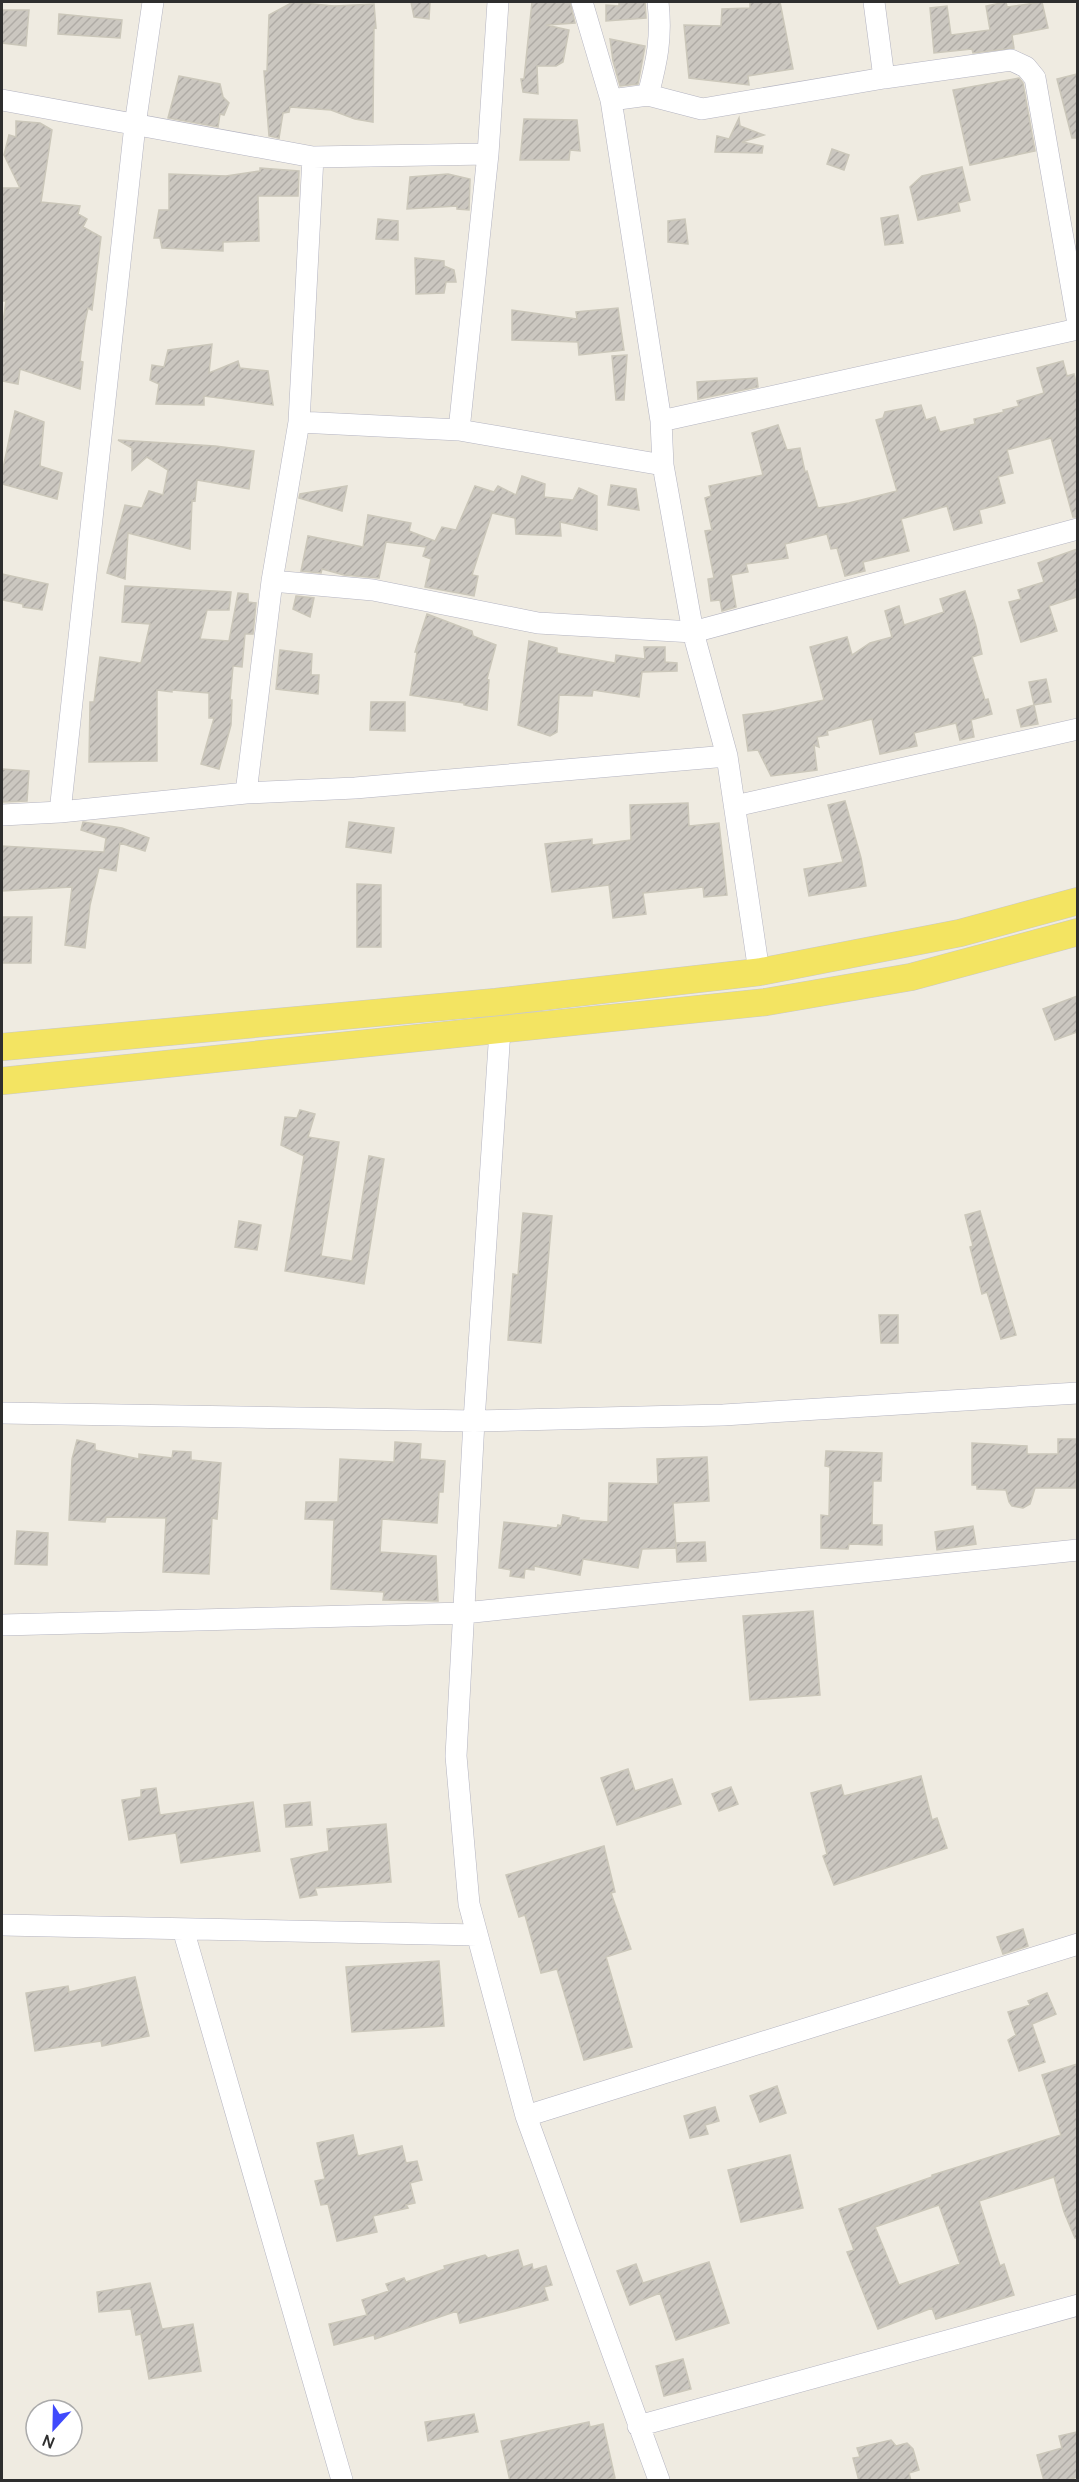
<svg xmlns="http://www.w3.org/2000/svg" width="1079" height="2482" viewBox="0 0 1079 2482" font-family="Manrope,sans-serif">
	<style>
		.building { fill: url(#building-hatch); stroke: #cbc7ba; stroke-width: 1.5; fill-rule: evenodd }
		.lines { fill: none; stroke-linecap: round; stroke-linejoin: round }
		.minor-casing { stroke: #b4b4c1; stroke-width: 22 }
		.major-casing { stroke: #c9c9c9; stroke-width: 28 }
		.minor { stroke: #fff; stroke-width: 21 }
		.major { stroke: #f3e462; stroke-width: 27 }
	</style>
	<defs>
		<pattern id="building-hatch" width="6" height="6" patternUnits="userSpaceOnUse" patternTransform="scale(1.5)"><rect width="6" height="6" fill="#cbc7c0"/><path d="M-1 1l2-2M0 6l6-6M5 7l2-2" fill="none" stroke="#afaba5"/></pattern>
	</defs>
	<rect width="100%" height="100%" fill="#efebe1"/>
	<path class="building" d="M293,2L334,6L374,4L376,28L374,27L373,122L355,119L331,110L290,107L289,112L283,113L279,138L269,136L264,71H267L269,15Z
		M411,2H430L429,19L414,17Z
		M532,2H570L575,23L546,25L569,30L563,62L556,66H537L538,94L523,92L521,79H524Z
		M619,2H645L646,18L606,21V5L619,6Z
		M750,2H780L793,69L748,76L749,85L689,78L684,25L721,26L722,9L750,8Z
		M1006,2L1007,7L1042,2L1048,28L1012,35L1014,48L973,53L972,49L934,53L930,8L947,6L951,35L990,30L986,6Z
		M2,10H29L26,46L2,43Z
		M59,14L122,20L120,38L58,34Z
		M610,39L645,46L638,84L620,86L613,61Z
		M1077,74V138H1072L1057,79Z
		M179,76L220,84L223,97L229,103L224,115L220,114L218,127L168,118Z
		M1019,78L1023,83L1035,151L970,165L953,90Z
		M739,118L740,126L764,135L742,142L763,146L762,153L715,152L717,136L729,139Z
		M524,119L577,120L580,151L570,150L569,160H520Z
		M16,121L40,123L52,130L41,202L80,206L78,214L87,219L83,227L101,237L92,310L88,308L85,322L80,361L83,362L80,389L20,369L18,384L2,381V329L6,301H2V188H20L4,155L9,135L16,137Z
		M832,149L849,155L844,170L827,164Z
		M962,167L970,200L958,203L960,211L918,220L910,187L922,176Z
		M260,168L299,171L298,196H258L259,241L223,242V251L162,248L160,238H154L159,210H169V174L226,176L260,171Z
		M448,174L470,179L469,210L457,209V206L407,209L410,177Z
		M898,215L903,243L885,245L881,218Z
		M378,219L398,221V240L376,239Z
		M685,219L688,244L668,242V221Z
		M415,258L444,261V266L454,270L456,282H446L444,293L416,294Z
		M618,308L624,350L579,355L578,342L512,340V310L577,319L576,312Z
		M212,344L209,373L238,361L240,368L268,371L273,405L204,396V405L156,404L159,384L150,380L152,365L164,367L168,350Z
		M627,355L624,400H616L612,356Z
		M1063,361L1067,376L1074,374L1077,387V517H1073L1051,438L1007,450L1013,473L998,477L1005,503L979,510L982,523L954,530L947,506L901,519L909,551L863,562L865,571L845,576L837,548L831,549L827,534L785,544L788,558L746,564L748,572L731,575L736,607L722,611L720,600L711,601L708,579L714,578L705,531L712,530L705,498L711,496L709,486L763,475L752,433L778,425L787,450L800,448L805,472L807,471L818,508L849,503L897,491L876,420L883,418L885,412L921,405L926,420L935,417L940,432L975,424L974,419L1004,412L1003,410L1019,406L1017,401L1044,393L1037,368Z
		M757,378L758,387L698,399L697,382Z
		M15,411L44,422L40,466L62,473L57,499L2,484V473Z
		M118,440L215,446L254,451L249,489L197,480L195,501L192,500L190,549L128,533L125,579L107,573L125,505L142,508L149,491L163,495L168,470L147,457L132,470V448Z
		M522,476L545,484L544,497L573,500L579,488L597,496V530L560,522L561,536L516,534L515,518L492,513L472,575L478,576L474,596L425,587L431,559L423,556L426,547L386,542L379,578L344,575L322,569L321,573L301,571L308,536L363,547L368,515L411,523L409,531L435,541L442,527L456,530L475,486L494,492L498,486L516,495Z
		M611,485L636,489L639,510L608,505Z
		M347,486L342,511L299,498L300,494Z
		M1077,549V597L1049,606L1057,631L1021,642L1009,602L1021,599L1018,590L1044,582L1038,563Z
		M2,574L48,584L42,610L23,607V604L2,600Z
		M125,586L231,592L229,610H207L200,639L229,641L238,593L248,594V602L256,603L253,634H245L242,667L233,666L230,700H232L231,725L219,769L201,764L214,718H209V693L172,690V692L157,690V761L89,762L90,702H94L100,657L141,663L150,624L122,622Z
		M965,591L976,626L982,654L972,657L985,700L988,699L992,714L971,720L974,737L960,740L956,723L914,733L917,746L880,754L872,719L827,731L828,735L817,737L819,747L814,745L817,770L771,776L758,750L748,751L743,715L773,711L824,700L810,647L847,637L852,655L870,643L892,637L885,611L899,606L904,625L944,612L940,599Z
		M296,596L314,598L310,617L293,609Z
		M427,614L472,631L473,636L496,645L487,679L489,680L487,710L464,705V703L410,695L417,652H415Z
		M529,641L557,648V653L615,663L616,655L645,659L644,647H665V662L677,663V671L642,672L639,697L593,690L592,696L559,695L557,732L550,736L518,725Z
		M280,650L312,654L311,675H319L318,694L276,689Z
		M1046,679L1051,702L1034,705L1029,682Z
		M371,702H405V731L370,730Z
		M1034,705L1038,724L1021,727L1017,710Z
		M2,769L29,771L27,801L2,802Z
		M845,801L861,858L866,886L809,896L804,869L843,862L828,805Z
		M688,803L689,826L719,823L727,895L704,897L703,887L643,893L646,914L613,918L609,885L552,892L545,844L592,839V845L631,840L630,805Z
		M83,822L122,828L149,838L145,851L120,843L116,871L99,868L90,905L85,948L65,945L72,887L2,891V846L104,852L106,838L81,830Z
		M349,822L394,828L391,853L346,847Z
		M357,884L381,885V947H357Z
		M2,917H32L31,963H2Z
		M1077,996V1032L1055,1040L1043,1009Z
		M300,1110L315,1114L308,1137L339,1142L321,1256L352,1261L369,1156L384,1159L364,1284L285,1271L304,1156L281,1145L285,1117L297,1118Z
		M980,1211L1016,1335L1001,1339L987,1292L982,1294L970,1247L973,1246L965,1215Z
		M523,1213L552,1216L541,1343L508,1340L513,1274L518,1275Z
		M239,1221L261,1225L257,1250L235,1247Z
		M879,1315H898V1343H881Z
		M1058,1439H1077L1076,1488H1035L1030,1504L1023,1508L1012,1506L1009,1502L1006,1490L977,1489V1485H972V1443L1027,1446V1454H1058Z
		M77,1440L95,1444V1450L139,1459V1454L172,1458L173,1451L191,1452V1460L221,1463L217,1519L212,1518L209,1574L163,1572L166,1518L106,1517L105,1522L69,1520L72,1459Z
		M395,1442L421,1444L420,1459L445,1461L443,1492H439L437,1523L382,1519L380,1552L436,1556L438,1601L383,1600L384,1592L331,1589L334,1520L305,1519L306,1502H338L340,1459L394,1462Z
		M826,1451L882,1453L881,1481H873L872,1525H882V1545L849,1544L848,1549L821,1548V1515L829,1516L830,1467L825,1466Z
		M707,1457L709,1501L673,1503L676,1548L642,1549L638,1568L583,1559L580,1575L534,1566V1570L525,1569L524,1578L510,1576L511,1570L499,1568L504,1522L557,1528L558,1525L561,1526L563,1515L579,1518L578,1520L608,1522L609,1483L658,1484L657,1459Z
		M973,1526L976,1544L937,1550L935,1532Z
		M17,1531L48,1533L47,1565L15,1564Z
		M705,1542L706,1561L677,1562L676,1543Z
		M813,1611L820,1695L750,1700L743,1616Z
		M628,1769L635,1791L672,1779L681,1804L617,1825L601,1778Z
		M921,1776L932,1820L937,1818L947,1848L834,1885L823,1856L827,1854L811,1793L841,1785L844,1796Z
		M731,1787L738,1804L719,1811L712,1794Z
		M156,1788L160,1815L253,1802L260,1851L181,1863L176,1833L129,1840L122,1800L141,1797V1790Z
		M310,1802L312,1825L286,1827L284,1805Z
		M386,1824L391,1882L315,1888L317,1895L300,1898L291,1859L329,1851L327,1829Z
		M604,1846L615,1892L611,1893L631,1949L606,1957L632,2047L584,2060L557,1969L541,1973L525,1915L519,1917L506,1875Z
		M1023,1929L1028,1946L1003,1954L997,1937Z
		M439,1961L444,2026L352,2032L346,1967Z
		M135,1977L149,2036L102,2046L101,2041L35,2051L26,1993L68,1986L69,1992Z
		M1047,1993L1056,2014L1032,2024L1045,2062L1019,2071L1008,2040L1016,2035L1008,2012L1030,2005L1028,2001Z
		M1077,2064V2238H1075L1064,2212L1054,2177L979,2201L1000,2266L1004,2264L1014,2295L936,2319L932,2308L878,2329L847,2252L854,2250L839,2209L932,2177V2175L1061,2135L1042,2075ZM939,2205L960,2264L899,2285L875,2227Z
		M777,2086L786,2113L760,2122L750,2096Z
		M715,2107L719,2121L705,2125L708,2134L690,2138L684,2116Z
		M353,2135L358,2156L402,2146L406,2163L417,2161L422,2180L410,2183L415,2203L406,2205L408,2208L373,2216L377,2232L337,2241L328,2204L321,2205L315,2181L325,2179L317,2143Z
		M790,2155L803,2208L741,2222L728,2170Z
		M518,2250L523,2267L532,2264L533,2270L546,2266L552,2285L544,2287L548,2300L460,2323L457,2311L375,2339L374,2335L334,2345L329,2324L367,2315L362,2300L389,2291L386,2284L404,2278L406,2282L445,2269L444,2266L485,2255L488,2258Z
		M709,2262L729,2323L676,2340L660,2293L630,2305L617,2271L636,2264L643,2283Z
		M150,2283L162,2329L193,2324L201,2371L149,2379L141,2334L136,2335L131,2309L99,2312L97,2292Z
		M683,2359L691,2389L664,2396L656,2366Z
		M474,2414L478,2432L428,2441L425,2422Z
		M589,2422L590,2427L603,2424L615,2478L600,2481H510L501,2441Z
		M1077,2432V2477L1066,2481H1044L1037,2455L1062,2448L1059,2436Z
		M891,2440L896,2446L907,2443L913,2449L919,2470L909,2473L911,2481H859L853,2458L860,2457L857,2448Z"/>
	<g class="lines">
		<defs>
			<path id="minor" d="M582,2L611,100L661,421L663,465L693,632L727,756L759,972
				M874,2L884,78
				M648,95C657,61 662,37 658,2
				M2,100L313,157L488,154
				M611,100L648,95L702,109L884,78L1011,60L1026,67L1035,78L1078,324
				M661,421L1078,329
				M299,422L459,430L663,465
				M459,430L488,154L498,2
				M272,581L373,590L538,623L693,632L1078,529
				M246,793L272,581L299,422L313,157
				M735,806L1078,729
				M60,812L135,125L153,2
				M2,815L60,812L246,793L355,788L727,756
				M500,1030L474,1421L456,1756L469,1904L526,2116L659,2480
				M2,1413L474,1421L723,1415L1078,1393
				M2,1625L464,1613L1078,1550
				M2,1925L477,1935
				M183,1929L342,2480
				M526,2116L1078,1944
				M638,2426L1078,2305"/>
			<path id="major" d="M2,1047L496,1002L759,972L960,933L1078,901
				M2,1081L766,1002L911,977L1078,932"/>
		</defs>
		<use href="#minor" class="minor-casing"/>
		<use href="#major" class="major-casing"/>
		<use href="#minor" class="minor"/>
		<use href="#major" class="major"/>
	</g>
	<rect width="1079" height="2482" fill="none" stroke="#2e2e2e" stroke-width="6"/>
	<g transform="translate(54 2428) rotate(202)"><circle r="28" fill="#ffffff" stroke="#ababab" stroke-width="1.5"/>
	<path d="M0-4.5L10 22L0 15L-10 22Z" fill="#404afc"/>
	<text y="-9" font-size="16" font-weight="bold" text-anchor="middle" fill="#2e2e2e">N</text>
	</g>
</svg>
